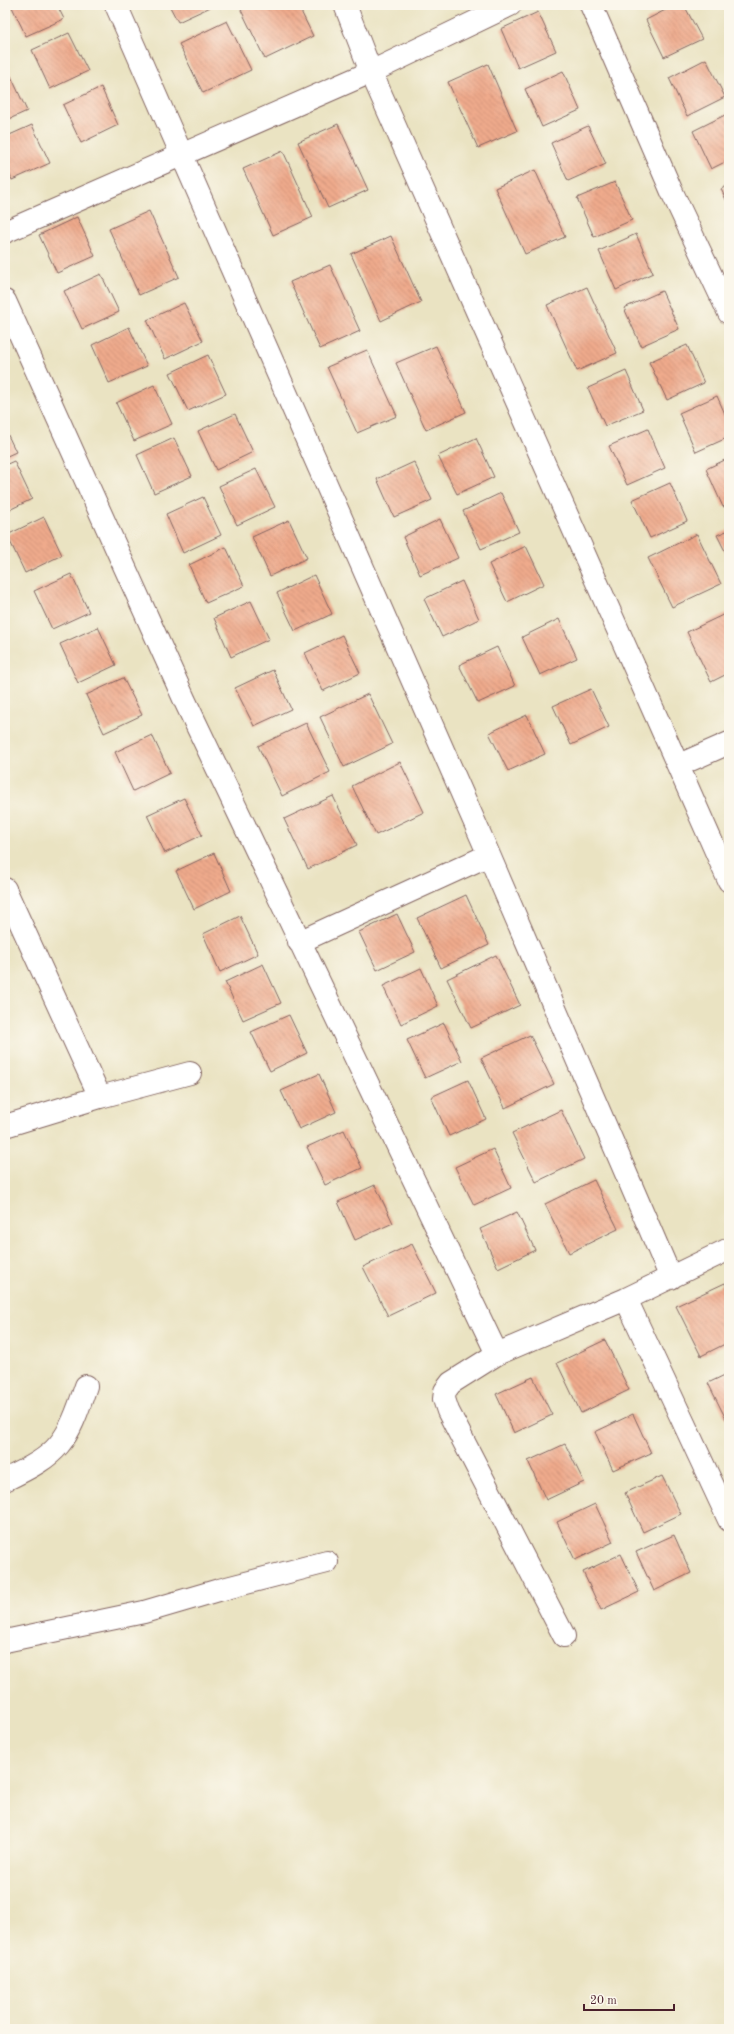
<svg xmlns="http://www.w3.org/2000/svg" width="734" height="2034" viewBox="0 0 734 2034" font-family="'Old Standard TT',serif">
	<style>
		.building { fill: url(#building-back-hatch) }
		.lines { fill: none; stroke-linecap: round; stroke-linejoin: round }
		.minor-casing { stroke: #826460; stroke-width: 24 }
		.minor { stroke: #fff; stroke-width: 22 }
	</style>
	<defs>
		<pattern id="building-back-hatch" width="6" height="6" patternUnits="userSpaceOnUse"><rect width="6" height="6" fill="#efaa8c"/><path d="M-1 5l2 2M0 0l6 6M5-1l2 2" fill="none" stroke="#c48a73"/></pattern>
	</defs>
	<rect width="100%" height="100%" fill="#fbf7ec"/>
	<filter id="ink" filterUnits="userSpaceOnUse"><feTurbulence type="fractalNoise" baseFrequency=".025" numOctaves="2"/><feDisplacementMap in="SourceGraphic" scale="8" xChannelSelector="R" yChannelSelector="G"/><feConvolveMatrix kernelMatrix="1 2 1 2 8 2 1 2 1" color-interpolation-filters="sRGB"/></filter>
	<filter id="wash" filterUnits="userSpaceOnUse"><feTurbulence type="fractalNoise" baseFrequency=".012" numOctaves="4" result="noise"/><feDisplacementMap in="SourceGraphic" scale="16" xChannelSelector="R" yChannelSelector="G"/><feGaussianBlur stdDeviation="0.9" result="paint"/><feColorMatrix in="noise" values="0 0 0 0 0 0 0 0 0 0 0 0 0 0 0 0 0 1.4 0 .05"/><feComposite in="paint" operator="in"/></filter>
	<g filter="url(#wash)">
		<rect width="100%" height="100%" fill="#eae3c2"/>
		<g id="blocks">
			<path class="building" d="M11,5H57L64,19L26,36Z
				M169,5H215L178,22Z
				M251,5H298L313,36L265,59L241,10Z
				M675,5H684L702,39L664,57L646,20Z
				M538,12L556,51L518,68L501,29Z
				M227,21L251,70L203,93L179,44Z
				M69,33L88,71L50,89L32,50Z
				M706,59L725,97L687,116L669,78Z
				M488,64L517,131L478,148L448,82Z
				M563,71L580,110L542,127L525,89Z
				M9,72L27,111L5,121V74Z
				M101,87L118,125L81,143L63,105Z
				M729,113V160L711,169L693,131Z
				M338,124L368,190L328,208L298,142Z
				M32,125L50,163L12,180L5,165V137Z
				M588,126L606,164L568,181L551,143Z
				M283,151L313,217L273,235L243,169Z
				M535,170L565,237L525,254L495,188Z
				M615,182L632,220L594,237L577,198Z
				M729,185V206L721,189Z
				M149,211L179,277L139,295L109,229Z
				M77,217L95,256L57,273L39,235Z
				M636,234L653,273L616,290L599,251Z
				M391,236L421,302L381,321L351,254Z
				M330,265L360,331L320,349L290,282Z
				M101,274L119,312L82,329L64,291Z
				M587,287L617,353L577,371L547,305Z
				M662,291L679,329L641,346L624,308Z
				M184,303L203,341L165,359L147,320Z
				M129,327L147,366L109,383L92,345Z
				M687,345L704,383L667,400L649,362Z
				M436,346L466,412L426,430L396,363Z
				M367,350L397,416L357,433L327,367Z
				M208,355L226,394L188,411L170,373Z
				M626,371L643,410L605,426L588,388Z
				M154,385L172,424L134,441L116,403Z
				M717,396L729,423V437L696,452L679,413Z
				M235,414L253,452L216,470L198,431Z
				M5,429L16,452L5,457Z
				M648,429L665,468L627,485L609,446Z
				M174,438L192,476L154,493L137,455Z
				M476,438L494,477L457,494L438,456Z
				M729,458V505L723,507L706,469Z
				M14,461L32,499L5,512V465Z
				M414,462L432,500L394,517L377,479Z
				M256,469L275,507L237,525L219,486Z
				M670,483L687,521L650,538L632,500Z
				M501,493L519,532L481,549L463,511Z
				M203,497L221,535L183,553L166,514Z
				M44,517L62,555L25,573L7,535Z
				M440,519L458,558L420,575L403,537Z
				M289,520L307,558L270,576L252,537Z
				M729,530V559L717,535Z
				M697,534L721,584L672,607L648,558Z
				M526,546L544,584L507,602L489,564Z
				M226,547L244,586L206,603L189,565Z
				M71,574L89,612L52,629L34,591Z
				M314,575L332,614L295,631L277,593Z
				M462,581L479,619L442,637L424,599Z
				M251,601L269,639L231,657L214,618Z
				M729,612V673L711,682L687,632Z
				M559,619L577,658L540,675L522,637Z
				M98,627L116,665L78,683L60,644Z
				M342,635L360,673L323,691L305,653Z
				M497,647L515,686L478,703L459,665Z
				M273,670L291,709L254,726L235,688Z
				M123,678L142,715L104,733L86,695Z
				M591,689L609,727L571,745L553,706Z
				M368,694L392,744L344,767L320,717Z
				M527,715L545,754L508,771L489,733Z
				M306,723L330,772L282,796L258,746Z
				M152,735L170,773L133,791L115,752Z
				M400,762L424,812L376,835L352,786Z
				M333,796L357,845L308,869L284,819Z
				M184,798L202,835L165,853L147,815Z
				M214,853L231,891L194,909L176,871Z
				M466,895L489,945L441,968L417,918Z
				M397,914L415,952L377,970L359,932Z
				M240,916L258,954L220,972L203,934Z
				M496,955L520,1005L471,1028L447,979Z
				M263,964L281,1003L243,1020L225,982Z
				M421,968L438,1006L401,1024L383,986Z
				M289,1015L307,1053L270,1071L251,1032Z
				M444,1023L462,1061L425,1078L407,1040Z
				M530,1035L554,1084L505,1108L481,1058Z
				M319,1074L336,1112L299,1129L281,1091Z
				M468,1080L486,1119L449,1136L431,1097Z
				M561,1110L584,1159L536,1182L512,1133Z
				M344,1130L362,1168L325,1185L307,1147Z
				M493,1149L511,1188L474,1205L455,1167Z
				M594,1180L618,1229L569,1253L545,1204Z
				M375,1185L393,1223L355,1240L338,1202Z
				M517,1212L535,1250L498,1268L480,1229Z
				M412,1244L436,1293L388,1316L363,1267Z
				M725,1283L729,1291V1342L701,1356L676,1306Z
				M605,1340L629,1390L581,1413L557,1363Z
				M729,1373V1420L727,1421L708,1383Z
				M533,1377L552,1415L514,1433L496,1394Z
				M633,1414L651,1453L613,1470L595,1432Z
				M565,1444L584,1482L546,1500L528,1461Z
				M662,1476L681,1514L643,1532L625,1493Z
				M595,1504L613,1542L575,1560L557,1522Z
				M674,1535L691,1573L654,1591L636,1552Z
				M621,1554L639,1592L601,1610L583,1572Z"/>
		</g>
	</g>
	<g filter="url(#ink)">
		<use href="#blocks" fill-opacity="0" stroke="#826460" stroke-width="1"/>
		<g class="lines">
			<defs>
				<path id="minor" d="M116,5L489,855L671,1278
					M345,5L371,72L729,881
					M591,5L672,192L729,313
					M5,232L371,72L510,5
					M5,301L185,701L497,1354
					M679,765L729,743
					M5,889L100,1097
					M299,942L489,855
					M5,1126L100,1097L190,1073
					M626,1299L729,1520
					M5,1480C60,1454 67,1443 86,1386
					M564,1636L448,1411L444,1399L445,1391L451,1383L497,1354L626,1299L729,1249
					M5,1641L144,1612L219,1590L327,1562"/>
			</defs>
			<use href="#minor" class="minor-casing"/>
			<use href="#minor" class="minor"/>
		</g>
	</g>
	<rect width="734" height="2034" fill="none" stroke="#fbf7ec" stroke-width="20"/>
	<path d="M584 2004v6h90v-6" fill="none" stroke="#4a1f2b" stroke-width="2"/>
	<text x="590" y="2004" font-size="12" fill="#4a1f2b" stroke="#fbf7ec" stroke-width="3" paint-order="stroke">20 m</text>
</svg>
